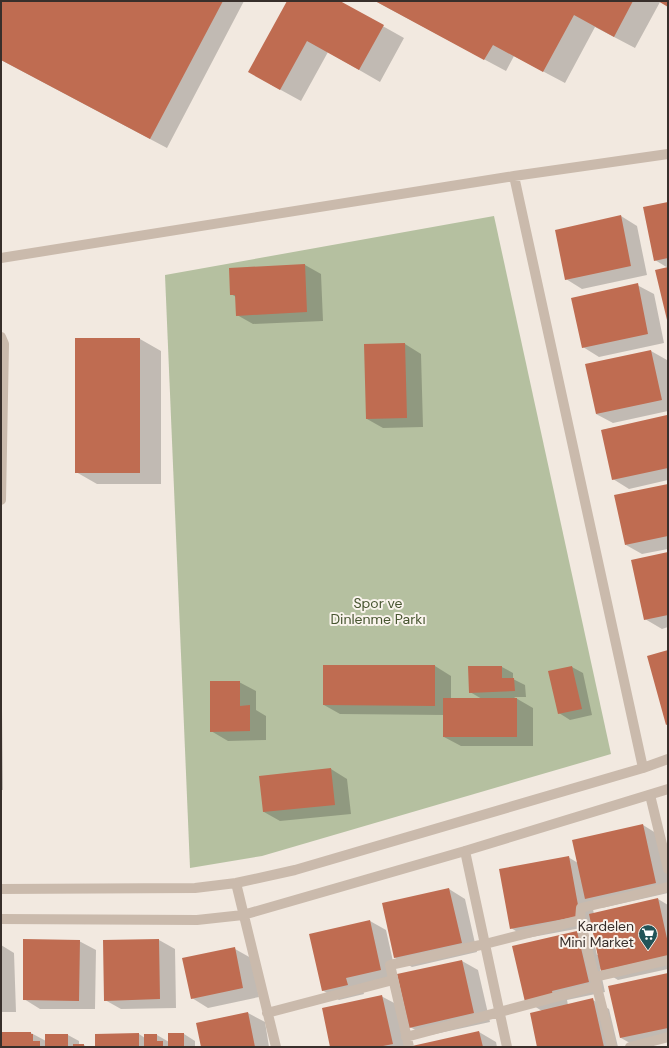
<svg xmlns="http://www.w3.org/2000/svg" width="669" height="1048" viewBox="0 0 669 1048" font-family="'DM Sans',sans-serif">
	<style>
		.green { fill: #b5c0a0 }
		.shadow { fill: #0003 }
		.building { fill: #bf6c51 }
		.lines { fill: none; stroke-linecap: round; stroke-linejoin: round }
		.minor { stroke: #cabaac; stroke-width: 10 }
		.labels { text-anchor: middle; stroke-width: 4; stroke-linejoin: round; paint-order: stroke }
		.park-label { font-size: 14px; fill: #475530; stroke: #f9f3ec }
		.poi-label { font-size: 14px; fill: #382f2b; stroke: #f9f3ec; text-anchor: end }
	</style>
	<rect width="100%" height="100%" fill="#f2e9e0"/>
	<path class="green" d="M494,216L611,754L262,856L190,868L165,275Z"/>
	<path class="shadow" d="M1,1H244L167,148L1,60Z
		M288,1H338L404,38L380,82L328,52L301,101L270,84Z
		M375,1H668V6L660,2L635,48L595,27L565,83L514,56L506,71Z
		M668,203V268L655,260Z
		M621,216L637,226L647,275L582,289L566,279Z
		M305,265L321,274L323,321L253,324L237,315L236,297L231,294Z
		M637,285L654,294L664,343L599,357L583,347Z
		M76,339H140L161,351V484H97L76,472Z
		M405,344L421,354L423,427L383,428L367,419Z
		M651,351L667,360L668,411L613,423L596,414Z
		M667,417H668V480L629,489L613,479L602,430Z
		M668,485V549L642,554L626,545Z
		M668,553V627L662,629L645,619Z
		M324,666H435L451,676V699H482L470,692L502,667L513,673V679L525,685L526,697H514L533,708V746H461L444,737V715L340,714L324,705Z
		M572,667L583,673L592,715L570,720L559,713Z
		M239,682L256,691V710L266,716V740L228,741L211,731Z
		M1,710H2L3,790H1Z
		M331,769L347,779L351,814L280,821L264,812L260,777Z
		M643,825L659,835L668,875V893L602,908L591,901L594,914L658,899L668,905V969L618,980L600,969L605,992L567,1000L568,1005L593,1000L609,1009L618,1047H538L542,1011L526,1001L513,947L577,932L594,942L597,955H599L592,926L527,938L511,928L568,857L578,863Z
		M449,889L465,899L477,952L412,967L395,958Z
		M370,921L386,930L397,979L362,987L364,994L339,1000L322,990Z
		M159,940L175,949L176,1008L121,1009L105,1000Z
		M79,941L96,950L95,1009H40L24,999Z
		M1,945L14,953L16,1012H1Z
		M235,949L251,958L259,997L208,1008L192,998Z
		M462,961L478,970L490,1022L426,1036L410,1027Z
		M668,974V1040L637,1047L621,1038L610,987Z
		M381,996L398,1005L407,1047H331Z
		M248,1013L265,1022L269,1047H202L197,1023Z
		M479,1032L496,1042L497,1047H416Z
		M1,1033H31L46,1041L68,1035L79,1041V1045H84L87,1047H1Z
		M139,1034L145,1038L157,1035L169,1042L184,1034L195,1041V1047H96Z"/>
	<path class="building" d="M1,1H223L150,139L1,60Z
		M287,1H340L384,25L359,70L307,41L280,90L248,72Z
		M375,1H633L614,37L574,15L543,72L493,45L484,60Z
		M658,1H668V7Z
		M668,202V258L654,261L643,207Z
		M621,215L631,266L565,280L555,230Z
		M305,264L307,312L236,316L235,295H230L229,268Z
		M668,267V320H667L655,270Z
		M638,283L648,334L582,348L571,298Z
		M75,338H140V473H75Z
		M405,343L407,418L366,419L364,344Z
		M651,350L662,400L596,414L585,364Z
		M667,415L668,468L612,480L601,430Z
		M668,484V536L625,545L614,495Z
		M668,552V615L644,620L631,560Z
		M668,650V724L666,725L647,656Z
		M323,665H435V706L323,705Z
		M468,666H502V678H514L515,691L469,693Z
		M572,666L582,709L558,714L548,671Z
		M210,681H240V706L250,705V731L210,732Z
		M443,698H517V737H443Z
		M331,768L335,805L263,812L259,776Z
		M643,824L656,883L585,899L572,840Z
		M569,856L580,916L510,929L499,869Z
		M449,888L462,943L394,958L382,903Z
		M658,898L668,943V956L601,971L589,914Z
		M370,920L381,970L346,978L348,985L322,991L309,934Z
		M577,931L589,982L552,991L553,996L525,1002L512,946Z
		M23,939L80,940L79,1001L23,1000Z
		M159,939L160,999L104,1001L103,940Z
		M235,947L243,988L191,999L182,958Z
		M462,960L474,1013L409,1028L397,974Z
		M668,973V1028L620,1038L608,986Z
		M382,995L393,1044L378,1047H330L322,1008Z
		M593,998L604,1047H537L530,1013Z
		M248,1012L255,1047H201L196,1023Z
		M479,1031L483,1047H412V1046Z
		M1,1032H31V1034H33V1041H40V1047H1Z
		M139,1033V1047H95V1034Z
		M168,1033H184V1047H168Z
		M45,1034H68V1047H45Z
		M144,1034H157V1041H163V1047H144Z
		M73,1044H84V1047H73Z"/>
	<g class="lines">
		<path class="minor" d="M514,176L643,768
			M1,258L514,176L668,154
			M1,337L4,344L1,500
			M650,795L668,869
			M465,851L507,1047
			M236,883L276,1047
			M1,889L195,888L236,883L295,870L643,768L668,759
			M1,919L197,920L243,915L465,851L668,789
			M595,977L668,960
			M267,1013L393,980
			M406,1037L597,986
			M409,1047L390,965L485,944L580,920
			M612,1047L580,920L581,908L668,887
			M630,1047L668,1037"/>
	</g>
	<defs>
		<symbol id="supermarket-pin" viewBox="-11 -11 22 30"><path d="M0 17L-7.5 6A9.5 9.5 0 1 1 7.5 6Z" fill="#225458" stroke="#f9f3ec"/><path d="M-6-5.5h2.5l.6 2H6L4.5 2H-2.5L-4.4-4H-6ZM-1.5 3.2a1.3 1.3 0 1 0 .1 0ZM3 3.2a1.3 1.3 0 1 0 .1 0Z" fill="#fff"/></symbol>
	</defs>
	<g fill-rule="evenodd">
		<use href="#supermarket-pin" x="637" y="923" width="22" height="30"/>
	</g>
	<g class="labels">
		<g class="park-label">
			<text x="378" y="608">Spor ve<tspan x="378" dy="16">Dinlenme Parkı</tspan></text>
		</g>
		<g class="poi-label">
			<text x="634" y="931">Kardelen<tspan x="634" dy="16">Mini Market</tspan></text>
		</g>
	</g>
	<rect width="669" height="1048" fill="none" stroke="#382f2b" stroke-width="4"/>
</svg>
